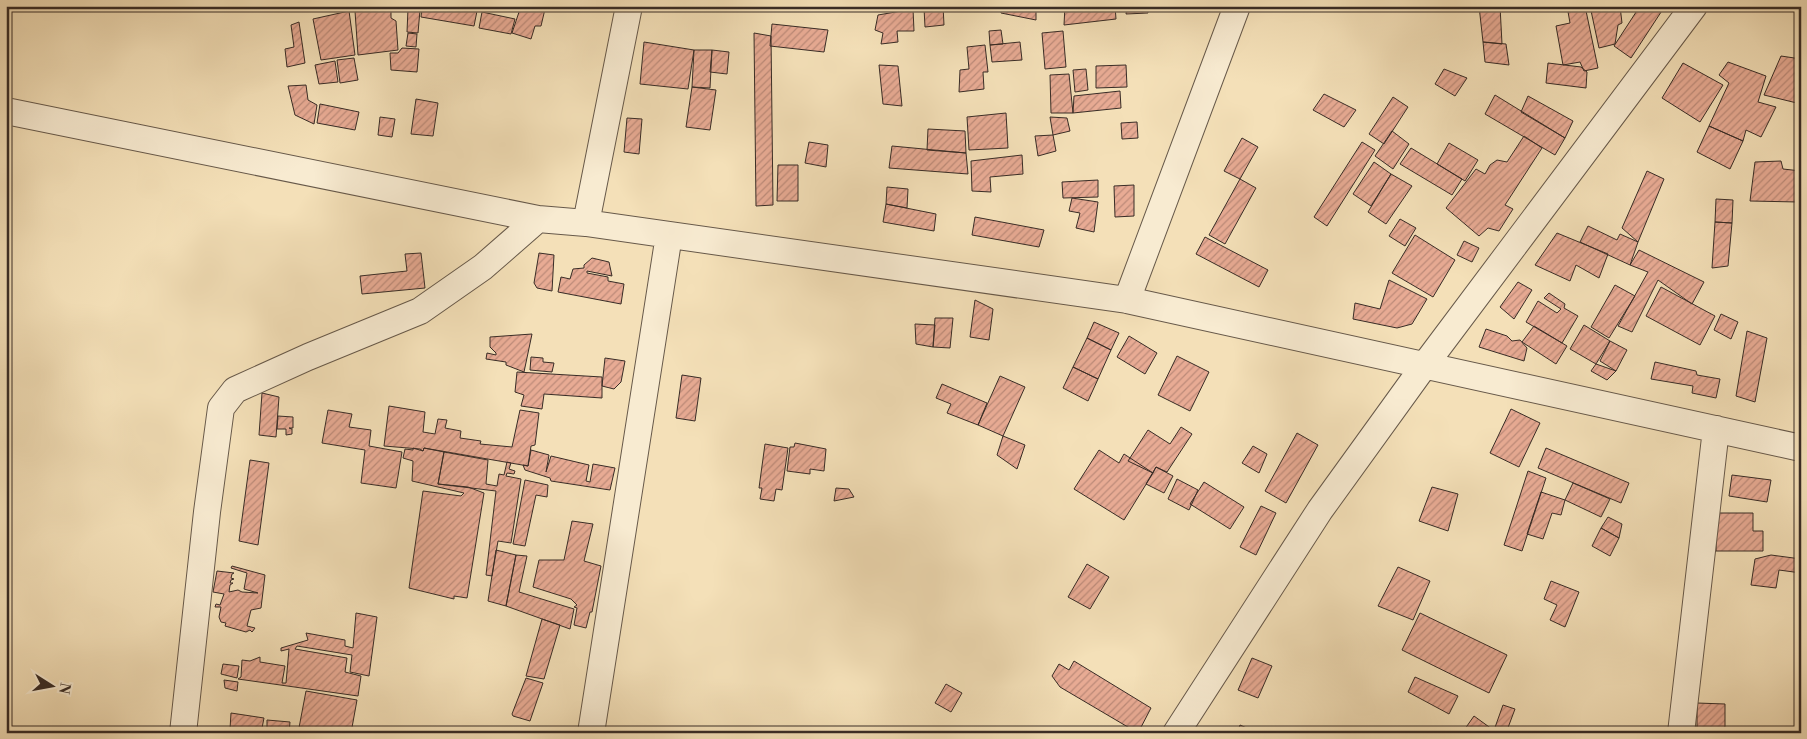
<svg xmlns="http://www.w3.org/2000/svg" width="1807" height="739" viewBox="0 0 1807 739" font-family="'Libre Bodoni',serif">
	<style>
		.building { fill: url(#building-hatch); stroke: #382c26 }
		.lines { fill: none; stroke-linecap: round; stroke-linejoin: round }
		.minor-casing { stroke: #67594a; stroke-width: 28 }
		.minor { stroke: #f8ebd1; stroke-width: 26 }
	</style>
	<defs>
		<pattern id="building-hatch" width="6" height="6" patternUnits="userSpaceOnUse" patternTransform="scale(1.25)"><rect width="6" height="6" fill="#e8ab94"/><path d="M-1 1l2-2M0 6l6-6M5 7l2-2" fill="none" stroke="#bd8b79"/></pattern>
	</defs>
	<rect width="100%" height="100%" fill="#f4e0b8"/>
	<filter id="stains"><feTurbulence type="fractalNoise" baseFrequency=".004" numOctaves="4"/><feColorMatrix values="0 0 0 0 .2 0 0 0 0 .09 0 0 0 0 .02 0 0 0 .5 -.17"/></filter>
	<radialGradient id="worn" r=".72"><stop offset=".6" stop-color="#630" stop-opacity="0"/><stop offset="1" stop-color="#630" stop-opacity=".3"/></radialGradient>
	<path class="building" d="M381,6H391V18L396,21L398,50L358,55L355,11Z
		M422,6H478L474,26L421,17Z
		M521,6H541L545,9L541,26H535L531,39L512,33Z
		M878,6H895V11L878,10Z
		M943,6L944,25L925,27L924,8Z
		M1001,6H1036V20L1001,13Z
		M1065,6H1115L1116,19L1064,25Z
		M1127,6H1147L1148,13L1126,14Z
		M1479,6H1500L1502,44L1483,42Z
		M1567,6H1585L1598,68L1584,71L1580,62L1563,65L1556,26L1570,23Z
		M1590,6H1620L1622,23L1618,25L1615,44L1599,48Z
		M1640,6H1665L1631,58L1614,46Z
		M408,9L420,10L418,33L407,32Z
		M913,9L914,31H897L898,42L881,44L883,33L875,30L878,15Z
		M349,11L355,55L321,60L313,19Z
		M482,12L515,19L511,34L479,28Z
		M299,22L305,63L287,67L285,49L294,47L291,25Z
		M772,24L828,30L824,52L770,46Z
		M1001,30L1003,44L990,45L989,31Z
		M1063,31L1066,67L1045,69L1042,33Z
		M408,33L417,34L416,47L406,46Z
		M754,33L771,36L773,205L756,206Z
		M644,42L694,50L688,89L640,84Z
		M1020,42L1022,60L992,62L990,45Z
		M1483,42L1506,44L1509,65L1485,62Z
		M985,45L988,72H983L984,89L959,92L960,70L969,69L967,47Z
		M402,48L419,49L417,72L391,70L390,53H398Z
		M694,50H712L710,88L692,87Z
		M712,50L729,52L727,74L710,72Z
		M1781,56L1801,59V104L1764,95Z
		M354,58L358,80L340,83L337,60Z
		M335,61L338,82L319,84L315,65Z
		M1728,62L1766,76L1758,102L1776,107L1761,137L1746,130L1743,141L1709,126L1729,83L1719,75Z
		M1548,63L1581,67L1587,72L1586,88L1546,83Z
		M1683,63L1723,85L1700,122L1662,98Z
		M879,65L898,66L902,106L883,104Z
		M1126,65L1127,87L1096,88V66Z
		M1086,69L1088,90L1075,92L1073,70Z
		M1444,69L1467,78L1455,96L1435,84Z
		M1069,74L1073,113H1051L1050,75Z
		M306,85L308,100L317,105L314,124L295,115L288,86Z
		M692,87L716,90L710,130L686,127Z
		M1120,91L1121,108L1073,113L1074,96Z
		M1324,94L1356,110L1344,127L1313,110Z
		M1495,95L1565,138L1555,155L1485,114Z
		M1528,96L1573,121L1565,138L1521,112Z
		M1393,97L1408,107L1384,144L1369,134Z
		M416,99L438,103L433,136L411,134Z
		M320,104L359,112L355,130L317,123Z
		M1006,113L1008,148L969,150L967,117Z
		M380,117L395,119L392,137L378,135Z
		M1050,117L1067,118L1070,131L1053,135Z
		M627,118L642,119L639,154L624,152Z
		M1137,122L1138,138L1122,139L1121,123Z
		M1709,126L1743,141L1730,169L1697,152Z
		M928,129L965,131L966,153L927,150Z
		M1392,131L1409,144L1393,169L1375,156Z
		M1053,135L1056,151L1038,156L1035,136Z
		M1524,136L1542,148L1505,205L1513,209L1499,231L1488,228L1479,236L1446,208L1476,169L1485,174L1490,165L1497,160L1507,162Z
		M1242,138L1258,147L1240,179L1224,171Z
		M809,142L828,145L826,167L805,163Z
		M1362,142L1375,150L1327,226L1314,217Z
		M1449,143L1478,160L1465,181L1437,164Z
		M892,146L966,153L968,174L889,168Z
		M1411,148L1462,179L1452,195L1400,164Z
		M1022,155L1023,174L990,177L991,192L972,191L971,161Z
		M1781,161L1783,169L1801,171L1798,202L1750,201L1755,162Z
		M1374,162L1391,174L1371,206L1353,194Z
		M778,165H798V201H777Z
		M1647,171L1664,179L1638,242L1622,228Z
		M1391,174L1412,186L1386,224L1368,212Z
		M1240,179L1256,188L1225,244L1209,235Z
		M1098,180V197L1063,198L1062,182Z
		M1134,185V216L1115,217L1114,186Z
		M887,187L908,189L907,208L886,204Z
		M1072,198L1098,202L1094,232L1076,228L1080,213L1069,211Z
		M1716,199L1733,200L1732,223L1715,222Z
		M886,204L936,214L934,231L883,222Z
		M975,217L1044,230L1039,247L972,235Z
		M1400,219L1416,228L1405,246L1389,236Z
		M1715,222L1732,223L1728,266L1712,268Z
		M1588,226L1617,240L1620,234L1638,242L1630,265L1580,242Z
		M1557,233L1608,254L1599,278L1576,265L1570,281L1535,265Z
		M1415,235L1455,260L1433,297L1392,273Z
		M1205,237L1268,270L1259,287L1196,254Z
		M1464,241L1479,248L1472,262L1457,255Z
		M1639,250L1704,282L1692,304L1658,280L1632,332L1618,326L1648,272L1630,265Z
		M421,253L425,288L362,294L360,276L407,271L405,254Z
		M539,253L554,255L552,291L537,288L534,283Z
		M592,258L609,262L612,276L587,271V273L608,277V281L624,284L621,304L558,292L561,277L570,279L573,269L584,268V265Z
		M1389,280L1427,299L1412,324L1397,328L1353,319L1355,303L1380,309Z
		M1518,282L1532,290L1514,319L1500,307Z
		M1615,285L1635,296L1609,338L1591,327Z
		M1661,287L1715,316L1700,345L1646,316Z
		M1549,293L1565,304L1564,308L1578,316L1562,343L1526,322L1538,301L1557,313L1561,309L1544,298Z
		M975,300L993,309L989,340L970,337Z
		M1721,314L1738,322L1731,339L1714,330Z
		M935,318H953L950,348L933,347Z
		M1094,322L1119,333L1111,350L1087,338Z
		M915,324L935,325L933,347L916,344Z
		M1584,325L1610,341L1596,364L1570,349Z
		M1534,326L1567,346L1556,364L1522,342Z
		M1486,329L1507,336L1512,341L1520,340L1527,348L1524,361L1479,347Z
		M1747,331L1767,338L1755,402L1736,396Z
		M532,334L524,372L506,365V362L486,359L487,353L496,355V353L490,347V337Z
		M1129,336L1157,353L1145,374L1117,357Z
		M1087,338L1111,350L1098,379L1073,367Z
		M1610,341L1627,350L1616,371L1600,361Z
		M1177,356L1209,372L1190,411L1158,395Z
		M531,357L543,358V362L554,363L552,372L530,370Z
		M605,358L625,361L621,382L614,389L602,386Z
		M1655,362L1696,371L1697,375L1720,379L1716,398L1692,393L1693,386L1651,379Z
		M1596,364L1616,371L1607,380L1591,371Z
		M1073,367L1098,379L1088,401L1063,388Z
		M517,372L602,377V398L544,394L542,409L521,406L524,395L515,392Z
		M682,375L701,378L695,421L676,418Z
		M1000,376L1025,387L1003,436L978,425Z
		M942,384L987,403L978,425L947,413L951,404L936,398Z
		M262,393L279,397L276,437L259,435Z
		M389,406L425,412L423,432L435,434L438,419L447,420L445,428L461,431L460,438L481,441L480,444L512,447L520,410L539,413L535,445L531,446L528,466L424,448L423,451L420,449L384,446Z
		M1511,409L1540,423L1519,467L1490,453Z
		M328,410L352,414L349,427L371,430L369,446L402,452L396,488L361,483L365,450L322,443Z
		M278,416L293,417V428H289L292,429V434L286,435V429H277Z
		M1181,427L1192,434L1167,472L1156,467L1153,473L1128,461L1148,430L1170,444Z
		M1297,433L1318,445L1286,503L1265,491Z
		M1003,436L1025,445L1017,469L997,455Z
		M795,443L826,449L824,471L810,469V474L787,471L790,447H794Z
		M765,444L788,448L782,490L776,489L774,501L760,499L762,488H759Z
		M1253,446L1267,454L1259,473L1242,463Z
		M413,448L423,451L424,448L444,452L438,484L468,487L484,493L467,598L454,596V599L409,588L423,491L461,496L464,493L412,481L413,461L403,458L405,449L413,450Z
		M1546,448L1629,483L1621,503L1538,468Z
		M531,450L549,455L546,472L551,456L589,465L586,481L590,482L593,464L615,468L610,490L551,481L550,478L525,470L523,465L528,466Z
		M1099,450L1119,463L1124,454L1153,473L1124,520L1074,489Z
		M444,452L488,460L486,484L497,486L499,474L504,475L507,462L511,463L509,469L515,471L514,474L507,473L506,476L521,479L511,543L498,541L492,576L486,575L496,491L438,484Z
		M250,460L269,463L258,545L239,541Z
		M1156,467L1173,476L1164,493L1146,484Z
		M1528,471L1546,478L1522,551L1504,545Z
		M1732,475L1771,480L1767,502L1729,496Z
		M1177,479L1198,490L1189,510L1168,499Z
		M525,480L548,485L547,497L536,495L525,546L513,544Z
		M1204,482L1244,507L1230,529L1190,504Z
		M1573,483L1610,499L1601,517L1565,500Z
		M1432,487L1458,494L1448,531L1419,521Z
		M836,488L849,489L854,497L834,501Z
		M1541,492L1565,500L1561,515L1552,513L1543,539L1527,534Z
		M1261,506L1276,513L1256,555L1240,547Z
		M1716,513H1753V531H1763V551H1716Z
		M1608,517L1622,524L1619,538L1601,528Z
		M572,521L593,524L584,561L601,566L592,612H590L586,628L574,625L577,608L574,607L577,605L571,599L533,587L539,560H564Z
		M1601,528L1619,538L1610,556L1592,546Z
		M496,550L516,555L506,606L488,601Z
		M516,555L527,556L519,592L574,609L570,629L506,606Z
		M1771,555L1801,559V573L1779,570L1776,588L1751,585L1755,559Z
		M1087,564L1109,577L1090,609L1068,597Z
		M232,566L265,575L261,608L251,610L247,626L255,628L252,632L250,630L246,632L225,626L226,623L221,622L219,617L221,607H215L216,604L220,605L224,594L213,592L217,571L234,573L232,574L231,578L234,579L231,580L230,583H233L230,585L229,592L238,590L242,592L258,593L244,589L247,573L231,568Z
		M1398,567L1430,581L1413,620L1378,606Z
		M1551,581L1579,592L1565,627L1550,620L1557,605L1544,599Z
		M356,613L377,617L369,676L350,672L352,655L297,646L295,649L347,658L345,672L361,676L358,696L238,679L241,677L242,660L250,661L260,657V662L285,666L282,683H286L289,649L281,651V648L308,640L306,633L345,640V646L353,648Z
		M1420,613L1507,655L1489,693L1402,650Z
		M542,619L560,625L544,679L526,676Z
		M1252,658L1272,666L1258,698L1238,690Z
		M1074,661L1151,708L1138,733L1060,687L1052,676L1059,664L1069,670Z
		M223,664L239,666L237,678L221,674Z
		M1415,677L1458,696L1449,714L1408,692Z
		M526,678L543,683L530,721L513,716L512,714Z
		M224,680L238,682L237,691L225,688Z
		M946,684L962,693L951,712L935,703Z
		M306,691L357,700L351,733H298Z
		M1697,703L1725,704V727L1715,730V733H1697Z
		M1503,705L1515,709L1506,733H1493Z
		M231,713L264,718L261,733H225L226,729H230Z
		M1474,716L1496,732L1495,733H1462Z
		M267,720L290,722L289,733H267Z
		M1240,725L1258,733H1237Z"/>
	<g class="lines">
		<defs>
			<path id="minor" d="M6,111L538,219L586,223L1127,300L1801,448
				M586,223L629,6
				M1127,300L1237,6
				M183,733L207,512L221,408L235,390L308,357L420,311L483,267L538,219
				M591,733L669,235
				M1176,733L1320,510L1424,366L1694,6
				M1681,733L1716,429"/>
		</defs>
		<use href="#minor" class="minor-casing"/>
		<use href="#minor" class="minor"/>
	</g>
	<rect width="1807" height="739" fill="none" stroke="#f4e0b8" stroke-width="25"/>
	<rect x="8" y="8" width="1792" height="724" fill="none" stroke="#382c26" stroke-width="2.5"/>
	<rect x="12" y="12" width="1782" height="714" fill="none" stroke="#382c26"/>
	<g transform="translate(52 686) rotate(101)" stroke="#f8ebd1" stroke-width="4" paint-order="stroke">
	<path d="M0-4L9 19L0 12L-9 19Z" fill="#382c26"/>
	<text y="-8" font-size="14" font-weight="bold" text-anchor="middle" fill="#382c26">N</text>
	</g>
	<rect width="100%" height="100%" filter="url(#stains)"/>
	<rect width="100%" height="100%" fill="url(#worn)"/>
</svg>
